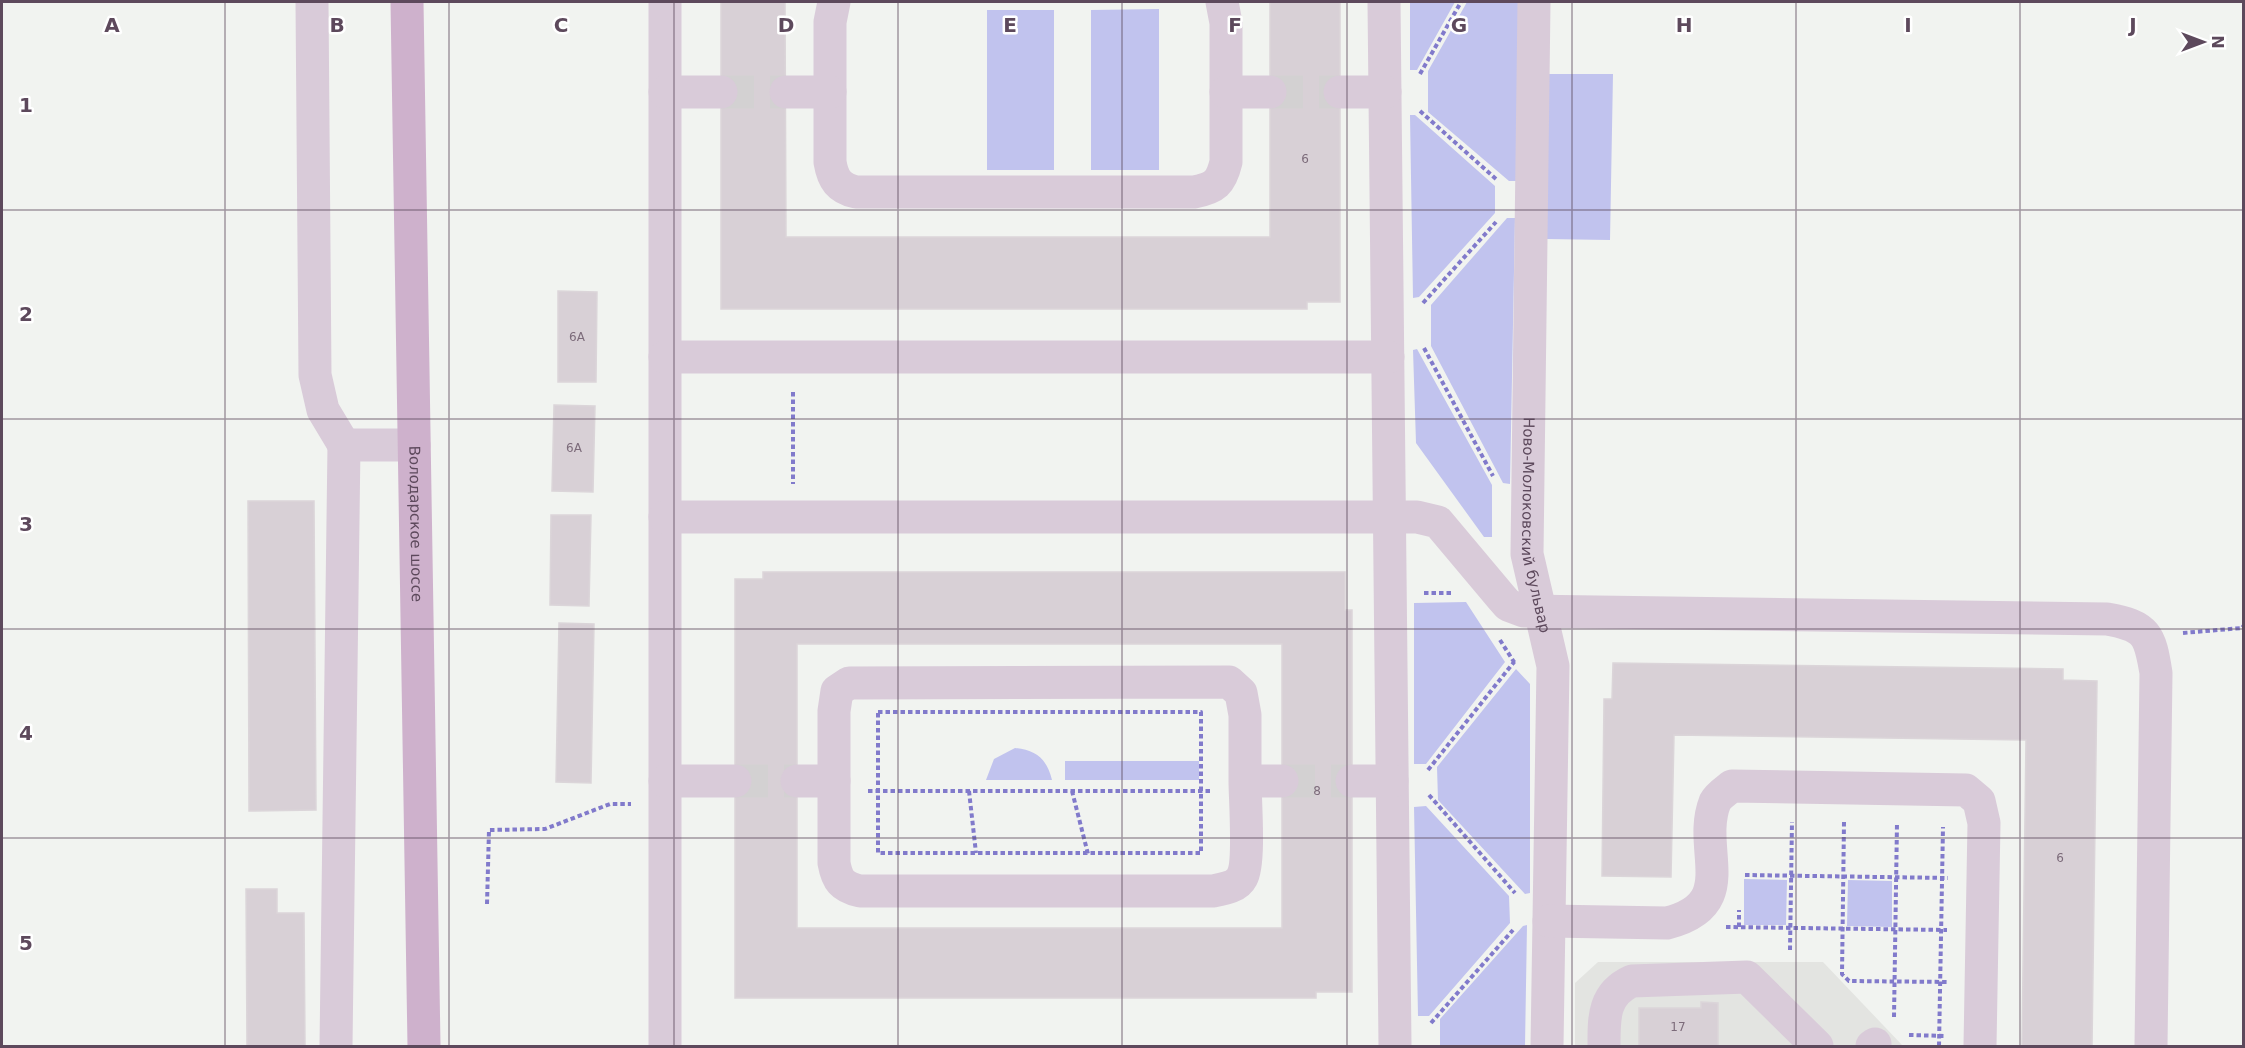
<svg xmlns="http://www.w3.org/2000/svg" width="2245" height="1048" viewBox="0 0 2245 1048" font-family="'DejaVu Sans',sans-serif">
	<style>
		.education { fill: #e3e4e1 }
		.green { fill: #c1c3ee }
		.building { fill: #d8d0d6; stroke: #dbd5d9; stroke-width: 1.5; fill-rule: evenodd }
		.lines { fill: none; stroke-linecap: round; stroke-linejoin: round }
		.minor-tunnel { stroke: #d3d1d2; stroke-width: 33; stroke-dasharray: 33 16; stroke-linecap: butt }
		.path { stroke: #817acb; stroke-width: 4; stroke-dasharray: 4.5 3; stroke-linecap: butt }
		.minor { stroke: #d9cbd9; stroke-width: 33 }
		.major { stroke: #ceb1cc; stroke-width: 33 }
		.grid { fill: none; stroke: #5d495c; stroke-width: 1.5; stroke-opacity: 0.55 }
		.labels { text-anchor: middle; stroke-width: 5; stroke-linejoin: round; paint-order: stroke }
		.number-label { font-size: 12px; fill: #7c6b7a }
		.street-label { font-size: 15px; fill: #5d495c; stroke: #fff }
		.grid-label { font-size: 20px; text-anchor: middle; font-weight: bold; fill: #5d495c; stroke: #fff; stroke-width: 5; stroke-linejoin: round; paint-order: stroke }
	</style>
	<rect width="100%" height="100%" fill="#f1f3f0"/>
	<path class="education" d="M1598,962H1823L1903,1046H1575V983Z"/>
	<path class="green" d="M1410,2H1455L1417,70H1410Z
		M1467,2H1520L1516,181H1509L1428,112V71Z
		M1159,9V170H1091V10Z
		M987,10H1054V170H987Z
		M1549,74H1613L1610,240L1546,239Z
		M1410,115H1415L1495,186V213L1419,297L1413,298Z
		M1507,218H1515L1510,484L1503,483L1431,346V305Z
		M1417,349L1492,485V537H1484L1416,443L1413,350Z
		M1466,602L1505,662L1426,764H1414V603Z
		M1516,669L1530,684V893L1525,894L1438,800L1437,767Z
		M1015,748C1036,750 1047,759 1052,780H986L994,759Z
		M1065,761H1199V780H1065Z
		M1426,806L1509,896L1510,923L1429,1016H1418L1414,807Z
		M1744,879L1787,880L1786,925H1744Z
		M1848,880L1892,881V927L1847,926Z
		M1527,925L1525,1046H1440V1019L1523,926Z"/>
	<path class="building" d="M721,2H785L786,237H1270V2H1340V302H1307V309H721Z
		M558,291L597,292L596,382H558Z
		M554,405L595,406L593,492L552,491Z
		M248,501H314L316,810L249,811Z
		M551,515H591L589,606L550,605Z
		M763,572H1345V610H1352V992H1316V998H735V579H763ZM797,644H1282V928H797Z
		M559,623L594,624L591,783L556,782Z
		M1613,663L2063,669V680L2097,681L2092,1046H2022L2026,740L1674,735L1671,877L1602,876L1604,699H1612Z
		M246,889H277V913H304L305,1046H247Z
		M1701,1002L1718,1003V1046H1753H1639V1008H1701Z"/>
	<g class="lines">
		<path class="minor-tunnel" d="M721,92H786
			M1270,92H1340
			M735,781H797
			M1282,781H1352"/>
		<path class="path" d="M1420,74L1461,2
			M1420,111L1497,180
			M1423,303L1496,222
			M1424,348L1493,476
			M793,392V484
			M1424,593H1453
			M2183,633L2242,628L2244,625
			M1500,640L1514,662
			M878,712H1201V853H878Z
			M1428,770L1514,662H1518
			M868,791H1211
			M969,791L976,853
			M1072,791L1088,854
			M1429,795L1515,893
			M1844,822L1842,974L1849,981L1947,982
			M1745,875L1948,878
			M487,904L489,830L545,829L610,804H631
			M1726,927L1947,930
			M1739,927V910
			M1790,950L1792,822
			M1894,1017L1897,823
			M1431,1023L1513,930
			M1909,1035L1946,1036
			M1939,1046L1943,827"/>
		<g class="minor">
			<path d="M312,2L315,375L323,410L344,445"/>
			<path d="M665,2V1046"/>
			<path d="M834,2L830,22V162C833,180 839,188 856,192H1194C1215,188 1221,183 1226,162V23L1222,2"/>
			<path d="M1384,2L1395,1046"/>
			<path id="s1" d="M1534,2L1527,554L1553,666L1547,1046"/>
			<path d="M665,92H721"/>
			<path d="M786,92H830"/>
			<path d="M1226,92H1270"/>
			<path d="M1340,92H1385"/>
			<path d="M665,357H1388"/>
			<path d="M665,517H1417L1438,522L1501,597L1508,605L1524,611L2107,619C2147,626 2150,635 2156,673L2151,1046"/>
			<path d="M665,781H735"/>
			<path d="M797,781H834"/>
			<path d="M1245,781V715L1241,693L1229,682L849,683L837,691L834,711V863C837,880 842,887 860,891H1213C1224,889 1237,887 1242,877C1250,863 1245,799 1245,781H1282"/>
			<path d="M1352,781H1392"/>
			<path d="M1549,921L1667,923C1742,904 1696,850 1715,802C1718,796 1727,790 1732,786L1966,790L1979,801L1984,823L1980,1046"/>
			<path d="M336,1046L344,445H414"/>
			<path d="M1604,1046C1604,1018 1603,994 1632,981L1747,977L1817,1046"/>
			<path d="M1872,1046L1875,1044"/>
		</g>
		<path class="major" id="s2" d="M407,2L424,1046"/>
	</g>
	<path class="grid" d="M225,2V1046M449,2V1046M674,2V1046M898,2V1046M1122,2V1046M1347,2V1046M1572,2V1046M1796,2V1046M2020,2V1046M2,210H2244M2,419H2244M2,629H2244M2,838H2244"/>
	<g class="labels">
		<g class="number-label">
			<text x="1305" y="163">6</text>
			<text x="577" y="341">6А</text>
			<text x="574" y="452">6А</text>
			<text x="1317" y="795">8</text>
			<text x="2060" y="862">6</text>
			<text x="1678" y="1031">17</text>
		</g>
		<g class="street-label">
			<text dy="5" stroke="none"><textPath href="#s2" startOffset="522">Володарское шоссе</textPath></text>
			<text dy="5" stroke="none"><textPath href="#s1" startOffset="524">Ново-Молоковский бульвар</textPath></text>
		</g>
	</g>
	<g class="grid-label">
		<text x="112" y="32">A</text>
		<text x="337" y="32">B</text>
		<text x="561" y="32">C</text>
		<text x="786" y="32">D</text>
		<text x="1010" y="32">E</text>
		<text x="1235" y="32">F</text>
		<text x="1459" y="32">G</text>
		<text x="1684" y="32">H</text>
		<text x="1908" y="32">I</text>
		<text x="2133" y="32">J</text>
		<text x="26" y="112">1</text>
		<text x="26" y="321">2</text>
		<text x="26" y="531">3</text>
		<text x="26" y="740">4</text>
		<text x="26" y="950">5</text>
	</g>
	<rect width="2245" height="1048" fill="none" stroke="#5d495c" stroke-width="6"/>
	<g transform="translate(2203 42) rotate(90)" stroke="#ffffff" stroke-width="4.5" paint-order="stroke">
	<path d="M0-4.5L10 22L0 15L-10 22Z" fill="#5d495c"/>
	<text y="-9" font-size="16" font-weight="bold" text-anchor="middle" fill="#5d495c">N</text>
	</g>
</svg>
